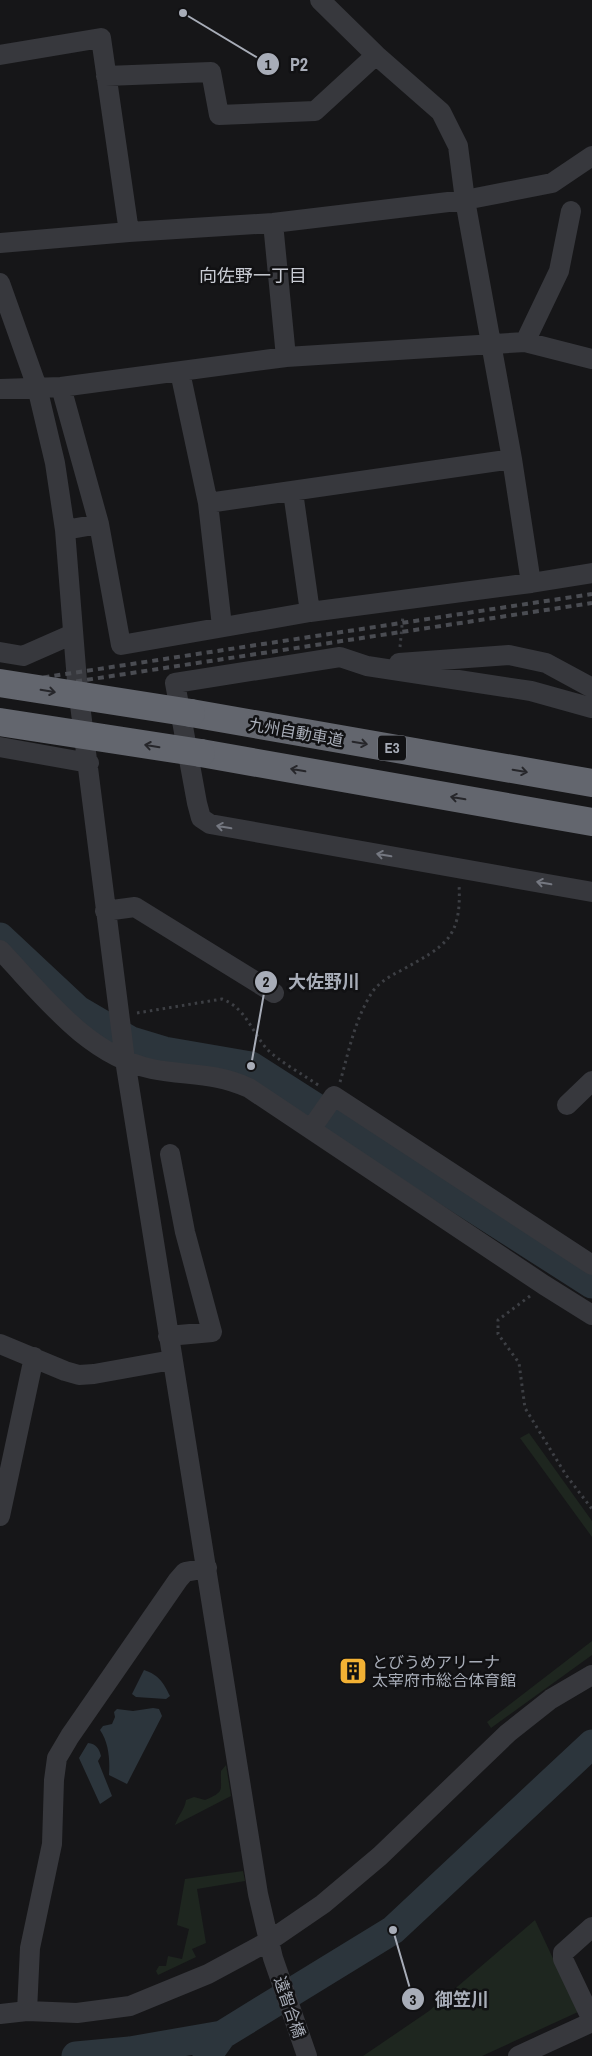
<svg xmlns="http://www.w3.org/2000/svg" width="592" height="2056" viewBox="0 0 592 2056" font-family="'Archivo Narrow','Noto Sans JP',sans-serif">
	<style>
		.green { fill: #1e261f }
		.water { fill: #2c353c }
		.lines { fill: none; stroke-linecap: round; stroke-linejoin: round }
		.river { stroke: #2c353c; stroke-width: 29 }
		.path { stroke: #3d3f44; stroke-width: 3; stroke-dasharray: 2.5 4; stroke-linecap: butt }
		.minor { stroke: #37383d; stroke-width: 20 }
		.highway { stroke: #63666e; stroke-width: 28 }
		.rail { stroke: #4a4c52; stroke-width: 4; stroke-dasharray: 6 5; stroke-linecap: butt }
		.highway-bridge { stroke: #63666e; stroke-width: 28 }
		.oneway { stroke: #26262a }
		.oneway2 { stroke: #757881 }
		.labels { text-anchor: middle; stroke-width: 5; stroke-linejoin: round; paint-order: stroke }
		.shield { fill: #111113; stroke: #7b7e86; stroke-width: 1 }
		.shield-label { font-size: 15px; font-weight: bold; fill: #a8adb8 }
		.street-label { font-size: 16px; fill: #a8adb8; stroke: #111113 }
		.poi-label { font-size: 16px; fill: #a8adb8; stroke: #111113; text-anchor: start }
		.neighbourhood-label { font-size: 18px; fill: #c9ccd4; stroke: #111113 }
		.leader { fill: none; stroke: #a8adb8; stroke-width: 2 }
		.callout-dot { fill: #a8adb8; stroke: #111113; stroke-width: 2 }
		.mark-label { font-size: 15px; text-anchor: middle; font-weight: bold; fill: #111 }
		.callout-label { font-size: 18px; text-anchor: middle; font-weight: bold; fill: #a8adb8; stroke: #111113; stroke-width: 5; stroke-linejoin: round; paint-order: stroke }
	</style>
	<rect width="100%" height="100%" fill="#161618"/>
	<path class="green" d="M529,1433L592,1521V1537L520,1438Z
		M592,1641V1655L491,1728L487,1722Z
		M226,1765L231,1796L175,1825C178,1816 185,1809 186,1800L194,1797L205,1800C226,1791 220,1791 221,1771Z
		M243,1871L245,1881L197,1889L206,1943L192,1949L196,1957L158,1975L156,1971L159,1966H166L168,1956L182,1959L189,1929L177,1925L185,1879Z
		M535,1920L578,2012L482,2056H363L429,2011Z"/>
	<path class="water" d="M144,1670C159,1675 163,1682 170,1696L166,1699L136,1697L132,1694Z
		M153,1708L159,1709L162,1716L127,1784L109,1775C110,1760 109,1743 100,1730L103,1726L112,1724L115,1717L114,1712L117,1709L133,1711Z
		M88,1743C96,1744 99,1748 101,1756L98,1761L112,1796L100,1804L79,1758Z"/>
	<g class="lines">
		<path class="river" d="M0,937L78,1010L131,1041L164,1051L251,1066L592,1284
			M76,2056L130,2051L222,2035
			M207,2056L222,2035L393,1930L592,1744"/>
		<path class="path" d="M400,647L403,615
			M137,1013L222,999C246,1008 251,1031 267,1049C277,1060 307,1077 321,1087
			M340,1082C349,1051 355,1018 373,991C380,982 390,976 400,971C445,946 462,939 459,884
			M530,1296L498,1320V1334L519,1363L525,1408L566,1475L592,1509"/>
		<path class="minor" d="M320,0L376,55L441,112L458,146L465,200L512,459L531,583
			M0,55L101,38L129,232
			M106,76L211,72L219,115L315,111L376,55
			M273,223L286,357
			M0,243L129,232L273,223L465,200L552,183L592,156
			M0,283L37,387L55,463L65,530L77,681L125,1060L258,1894L273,1958L307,2056
			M525,342L559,271L571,211
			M180,372L208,503L222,626
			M61,387L99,524L121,645L310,612L531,583L592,573
			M0,389L61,387L286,357L525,342L592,359
			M293,492L310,612
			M208,503L512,459
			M65,530L99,524
			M0,652L23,656L73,634
			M399,663L509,655L546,663L592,688
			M592,708L531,691L367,666L340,657L175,683L197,803L201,818L210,824L592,892
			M0,747L89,763
			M105,911L135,907L274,993
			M0,950C44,996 87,1055 152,1069C187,1076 214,1072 249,1088L544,1285L592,1315
			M567,1105L592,1081
			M311,1129L334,1096L592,1265
			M168,1336L212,1332L185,1232L170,1154
			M0,1344L65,1371L79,1375L94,1374L172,1360
			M0,1516L34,1357
			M592,1927L563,1953V1959L592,2020
			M27,2011L30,1948L52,1844L54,1780L57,1758L70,1736L178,1580L185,1572L207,1568
			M0,2014L27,2011L77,2013L130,2006L208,1974L269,1941L323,1904L380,1856L508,1733L551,1699L592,1675
			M518,2056L592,2022"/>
		<path class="highway" d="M191,713L592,783
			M201,753L592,822"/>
		<path class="rail" d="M0,684L592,594
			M0,693L592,603"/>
		<path class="highway-bridge" d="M0,683L191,713
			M0,722L201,753"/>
	</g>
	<defs><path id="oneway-shaft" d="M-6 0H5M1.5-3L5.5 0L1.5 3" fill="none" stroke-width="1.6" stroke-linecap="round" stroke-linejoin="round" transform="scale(1.25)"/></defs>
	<g class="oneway">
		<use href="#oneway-shaft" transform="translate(48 691) rotate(9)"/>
		<use href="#oneway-shaft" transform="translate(360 743) rotate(10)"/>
		<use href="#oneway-shaft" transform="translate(152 746) rotate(-171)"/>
		<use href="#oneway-shaft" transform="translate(298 770) rotate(-170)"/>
		<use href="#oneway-shaft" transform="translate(520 771) rotate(10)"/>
		<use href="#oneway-shaft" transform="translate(458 798) rotate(-170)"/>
	</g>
	<g class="oneway2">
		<use href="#oneway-shaft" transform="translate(224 827) rotate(-170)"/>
		<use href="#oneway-shaft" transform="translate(384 855) rotate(-170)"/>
		<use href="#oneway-shaft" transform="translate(544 883) rotate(-170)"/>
	</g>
	<defs>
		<symbol id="building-square" viewBox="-11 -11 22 22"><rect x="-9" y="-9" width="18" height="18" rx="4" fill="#f2b134" stroke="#111113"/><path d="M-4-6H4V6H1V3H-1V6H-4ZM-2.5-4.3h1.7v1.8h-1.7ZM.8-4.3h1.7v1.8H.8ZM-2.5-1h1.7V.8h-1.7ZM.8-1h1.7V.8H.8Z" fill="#111"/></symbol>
	</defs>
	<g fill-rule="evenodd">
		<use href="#building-square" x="337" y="1655" width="32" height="32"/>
	</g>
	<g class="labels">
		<rect class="shield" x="378" y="735.5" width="28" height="25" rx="4"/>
		<g class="shield-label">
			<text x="392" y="753">E3</text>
		</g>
		<g class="street-label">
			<text transform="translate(296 732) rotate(10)" y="6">九州自動車道</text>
			<text transform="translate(290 2007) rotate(71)" y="6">遠智合橋</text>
		</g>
		<g class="poi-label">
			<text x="372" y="1668">とびうめアリーナ<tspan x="372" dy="18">太宰府市総合体育館</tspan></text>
		</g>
		<g class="neighbourhood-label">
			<text x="253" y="282">向佐野一丁目</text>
		</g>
	</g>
	<path class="leader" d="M183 13L268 64M251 1066L266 982M393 1930L413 1999"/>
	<g class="callout-dot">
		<circle cx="183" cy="13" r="5"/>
		<circle cx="251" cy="1066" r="5"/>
		<circle cx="393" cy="1930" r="5"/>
		<circle cx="268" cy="64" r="12"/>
		<circle cx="266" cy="982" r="12"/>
		<circle cx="413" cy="1999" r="12"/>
	</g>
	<g class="mark-label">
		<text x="268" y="70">1</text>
		<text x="266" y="987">2</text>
		<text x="413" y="2005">3</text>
	</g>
	<g class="callout-label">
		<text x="299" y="71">P2</text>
		<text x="324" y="988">大佐野川</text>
		<text x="462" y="2006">御笠川</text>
	</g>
</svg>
